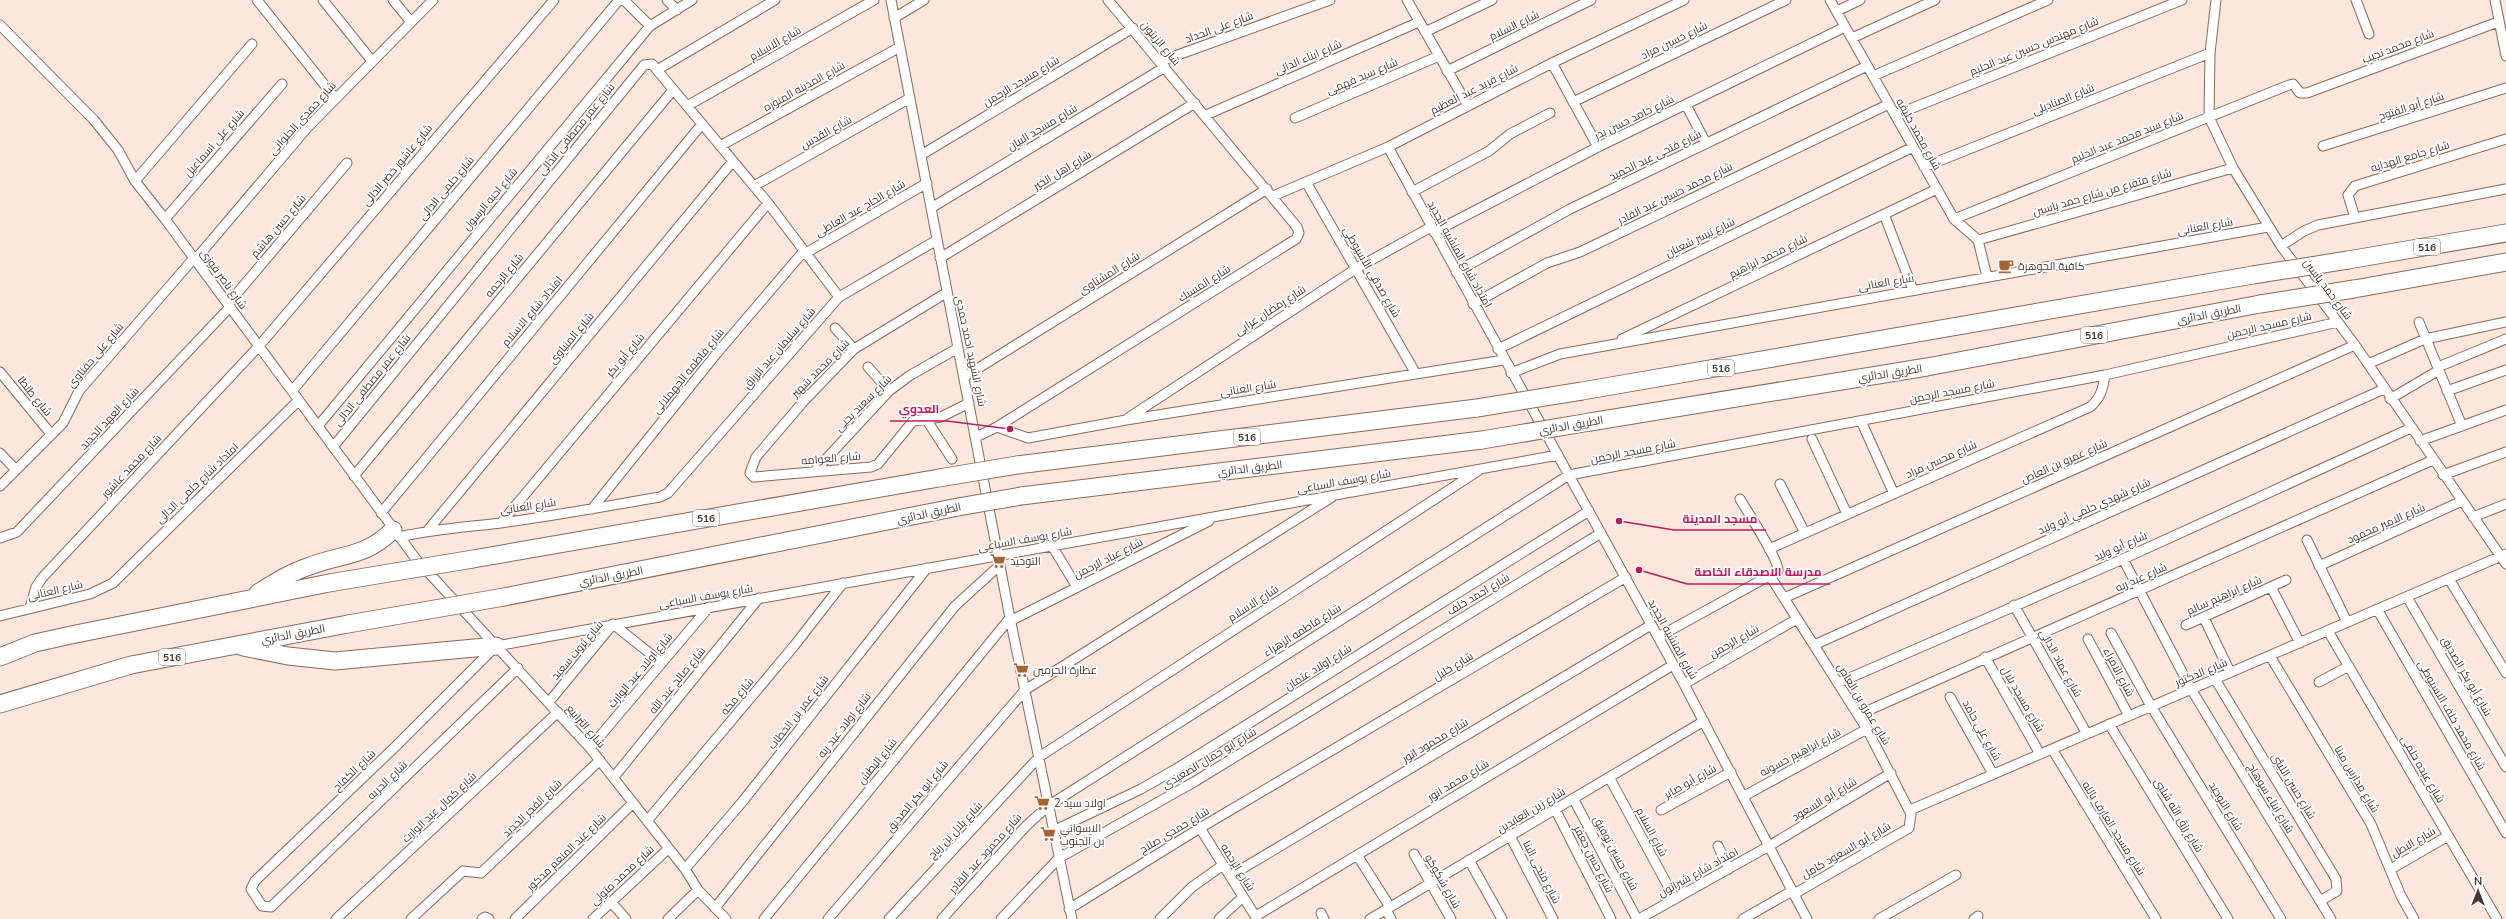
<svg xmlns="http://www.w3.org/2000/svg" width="2506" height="919" viewBox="0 0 2506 919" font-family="'Nunito Sans',Cairo,sans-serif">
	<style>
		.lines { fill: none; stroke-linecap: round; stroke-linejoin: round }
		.street-casing { stroke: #886959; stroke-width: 11 }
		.highway-casing { stroke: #886959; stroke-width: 19 }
		.street { stroke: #fff; stroke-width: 9 }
		.highway { stroke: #fff; stroke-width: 17 }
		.highway-bridge-casing { stroke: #886959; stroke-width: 19; stroke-linecap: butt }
		.highway-bridge { stroke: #fff; stroke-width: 17 }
		.labels { text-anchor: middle; stroke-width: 3.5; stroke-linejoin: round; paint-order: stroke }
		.shield { fill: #fff; stroke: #7d736e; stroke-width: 1 }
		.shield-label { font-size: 10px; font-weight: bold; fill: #453730 }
		.street-label { font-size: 11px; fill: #453730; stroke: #fff }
		.poi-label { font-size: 11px; fill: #453730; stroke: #fff; text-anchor: start }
		.leader { fill: none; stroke: #c2185b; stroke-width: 1.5 }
		.callout-dot { fill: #c2185b; stroke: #fff; stroke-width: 1.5 }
		.callout-label { font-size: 12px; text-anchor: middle; font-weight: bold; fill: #c2185b; stroke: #fff; stroke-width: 3.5; stroke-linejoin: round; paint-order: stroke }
	</style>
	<rect width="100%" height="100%" fill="#fde7dc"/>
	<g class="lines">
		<defs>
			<path id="street" d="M257,0L335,98
				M323,0L372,61
				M393,0L411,22
				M624,0L650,26
				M667,0L677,10
				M891,0L1010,618L1072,919
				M1407,0L1468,106
				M1830,0L1954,219L1978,240L1987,277
				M2216,0L2210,53L2209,117L2233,168L2281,246L2355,345L2506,564
				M2356,0L2369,34
				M2495,0L2506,56
				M1837,11L1860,0
				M894,18L924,0
				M0,25L94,120L118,150L135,181L165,219L416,559L590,748L685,869L698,890L726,919
				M1425,32L1492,0
				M1852,38L1935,0
				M1161,61L1330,0
				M1552,63L1598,147
				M657,70L775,0
				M1447,71L1591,0
				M1873,76L2048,0
				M1573,102L1786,0
				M1686,105L1706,143
				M687,106L874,0
				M1206,115L1419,22
				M1895,115L2182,0
				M1295,118L1439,56
				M720,146L900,47
				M2323,146L2506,88
				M1388,147L1684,684L1807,919
				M921,155L1133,28
				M1924,167L2210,53
				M135,181L252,44
				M1306,182L1416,374
				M754,186L910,98
				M1412,192L1489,151L1510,134L1550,113
				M1273,196L1388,147L1552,63L1684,0
				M931,208L1165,67
				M1884,214L1913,290
				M2355,218L2348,195L2355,186L2506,139
				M165,219L282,84
				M1954,219L2289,85L2293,84L2300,93H2307L2498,22
				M1434,232L1598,147L1845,27
				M1978,240L2233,168
				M2281,246L2304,231L2318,225L2506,189
				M806,253L927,183
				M940,258L1195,103
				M195,260L307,128L433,0
				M1456,272L1570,209L1867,66
				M946,293L854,349L803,402L756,457L750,473L754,477L871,467L878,464L913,421L941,417L969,403
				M228,304L347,163
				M1473,304L1547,263L1580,252L1889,104
				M2419,322L2462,426
				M835,328L854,349
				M1622,339L1937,189
				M1498,349L1913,147
				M2368,364L2425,339L2506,322
				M868,367L889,391
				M2438,367L2506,339
				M0,372L51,434
				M1511,373L1560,354L2268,227
				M964,377L1267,189
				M292,391L619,0
				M2447,391L2506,370
				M2390,399L2439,370
				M1128,418L1357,268L1431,227
				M926,419L952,459
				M1861,421L1894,494
				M318,426L650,26L692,0
				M997,427L1028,438L1126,420L1504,360
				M976,437L997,427L1296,239L1299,233L1297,227L1108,0
				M1812,439L1847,514
				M2420,441L2506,410
				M333,447L644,65L652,64L768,203L839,297
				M0,453L16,470
				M814,472L889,391L909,376L958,348
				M2443,475L2506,452
				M354,476L673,90
				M1780,484L1805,533
				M0,486L63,423L79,391L194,258
				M592,509L717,353L804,251
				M381,513L702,124
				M2473,517L2506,504
				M501,523L768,203
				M428,530L733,161
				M399,537C433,529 467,527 501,523C554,516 607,506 660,497L668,493L839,297L937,240
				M0,538L17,532L230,307
				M2307,540L2347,622
				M1052,546L1077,587
				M1769,549L2090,407C2101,398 2103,388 2105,375
				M2123,559L2191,689L2331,919
				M2319,566L2462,501
				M1770,576L1867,729L1911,814L1909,828L1794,894
				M2449,579L2506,673
				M2271,587L2300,643
				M2407,597L2506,767
				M1784,598L2355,345
				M2014,605L2087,734
				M30,608L36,587L42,578L259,346L554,0
				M2377,609L2506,833
				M0,616L90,594L113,583L299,400
				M2204,618L2230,672
				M1010,621L1209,521
				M2186,625L2286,580
				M2328,631L2497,919
				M2111,633L2151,706L2281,919
				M1658,637L1778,571C1779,560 1747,511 1740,499
				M2088,639L2129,716
				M1814,645L2384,389
				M2270,656L2371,824L2401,896L2414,919
				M1985,657L2040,754
				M518,668L271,907L262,906L251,889L255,881L396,746L496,646L1558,455
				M2215,679L2336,879L2337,891L2320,901
				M2319,682L2349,666
				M1838,683L2123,559L2411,428
				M1684,684L1797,619
				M1950,697L1993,774
				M549,702L613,624L662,663
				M1858,715L2433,460
				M2109,724L2228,919
				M590,748L709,607
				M2052,749L2156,919
				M614,777L759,598
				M1609,777L1675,899
				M1744,796L1867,729
				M1573,798L1637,919
				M1555,809L1611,919
				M1661,810L1731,772
				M1910,810L2506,554
				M647,821L794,646L843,583
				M1200,828L1257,919
				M1053,831L1141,789L1176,769L1589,511
				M1510,836L1553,919
				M1718,846L1729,869
				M1414,854L1451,919
				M1357,855L1390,907
				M1469,860L1502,919
				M685,869L743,801L927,568
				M2391,869L2448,836
				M1230,876L1651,625
				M611,902L626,919
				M715,908L955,606L1000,565
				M1069,909L1200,828L1626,577
				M1386,910L1391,919
				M1321,913L1324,919
				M1256,916L1673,665
				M336,919L558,712
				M411,919L463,871L481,873L600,760
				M482,919L485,917L489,919
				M515,919L633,803
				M593,919L668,849
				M668,919L698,890
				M764,919L1010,618
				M828,919L1025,690L1332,497
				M889,919L1039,757L1478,471
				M942,919L1026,826L1048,806L1569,475L2105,375L2338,322
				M1001,919L1059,858L1194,782L1601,533
				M1160,919L1192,887L1223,865
				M1219,919L1243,897
				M1370,919L1704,721
				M1639,919L1769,846L1891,773
				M1743,919L1792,891
				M1879,919L1956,875
				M1974,919L1978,916"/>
			<path id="highway" d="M2348,260L2506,233
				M2354,289L2506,262
				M1582,391L2253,275
				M1590,422L1927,367L2260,304
				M1017,465L1477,408
				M1021,496L1482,440
				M473,559L939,478
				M258,593C274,583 291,572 310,566C344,553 364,558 393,530
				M504,597L958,507
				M243,647L288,656L335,661L496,646
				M0,657L35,643L71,635L329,583
				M0,704L131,665L348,624"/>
		</defs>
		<use href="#street" class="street-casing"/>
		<use href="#highway" class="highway-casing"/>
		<use href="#street" class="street"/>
		<use href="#highway" class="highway"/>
		<defs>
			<path id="highway-bridge" d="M2253,275L2348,260
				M2260,304L2354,289
				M1477,408L1582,391
				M1482,440L1590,422
				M939,478L1017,465
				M958,507L1021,496
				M329,583L473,559
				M348,624L504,597"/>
		</defs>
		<use href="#highway-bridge" class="highway-bridge-casing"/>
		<use href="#highway-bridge" class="highway-bridge"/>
	</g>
	<defs>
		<symbol id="cafe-bare" viewBox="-9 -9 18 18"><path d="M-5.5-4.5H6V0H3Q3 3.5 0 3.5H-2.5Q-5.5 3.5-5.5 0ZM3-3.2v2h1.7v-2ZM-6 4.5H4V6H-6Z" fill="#a76432" stroke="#fff" stroke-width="2.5" paint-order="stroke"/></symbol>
		<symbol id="supermarket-bare" viewBox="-9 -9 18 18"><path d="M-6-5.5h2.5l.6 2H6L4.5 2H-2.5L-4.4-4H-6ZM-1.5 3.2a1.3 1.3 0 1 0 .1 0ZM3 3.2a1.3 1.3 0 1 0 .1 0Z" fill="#a76432" stroke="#fff" stroke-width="2.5" paint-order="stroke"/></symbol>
	</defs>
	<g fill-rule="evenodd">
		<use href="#cafe-bare" x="1995" y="255" width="22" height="22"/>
		<use href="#supermarket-bare" x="987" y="550" width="22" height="22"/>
		<use href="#supermarket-bare" x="1010" y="659" width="22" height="22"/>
		<use href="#supermarket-bare" x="1031" y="792" width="22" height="22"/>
		<use href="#supermarket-bare" x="1037" y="823" width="22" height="22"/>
	</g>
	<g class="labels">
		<g class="shield">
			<rect x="2414" y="239" width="26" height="16" rx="3"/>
			<rect x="2081" y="327" width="26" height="16" rx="3"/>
			<rect x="1708" y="360" width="26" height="16" rx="3"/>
			<rect x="1234" y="429" width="26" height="16" rx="3"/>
			<rect x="693" y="510" width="26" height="16" rx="3"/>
			<rect x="159" y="649" width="26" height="16" rx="3"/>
		</g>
		<g class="shield-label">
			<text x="2427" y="251">516</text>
			<text x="2094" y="339">516</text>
			<text x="1721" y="372">516</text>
			<text x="1247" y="441">516</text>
			<text x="706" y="522">516</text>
			<text x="172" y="661">516</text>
		</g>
		<g class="street-label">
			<text transform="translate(1514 25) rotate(-26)" y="4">شارع السلام</text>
			<text transform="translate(1219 27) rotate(-20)" y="4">شارع على الحداد</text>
			<text transform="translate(1674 40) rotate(-26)" y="4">شارع حسين مراد</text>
			<text transform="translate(775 43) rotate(-30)" y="4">شارع الاسلام</text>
			<text transform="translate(1161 43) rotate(50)" y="4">شارع الزيتون</text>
			<text transform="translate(2034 46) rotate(-22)" y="4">شارع مهندس حسين عبد الحليم</text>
			<text transform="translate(2398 46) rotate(-21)" y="4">شارع محمد نجيب</text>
			<text transform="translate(1308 57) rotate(-23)" y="4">شارع ابناء الدالى</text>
			<text transform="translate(1362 76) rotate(-23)" y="4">شارع سيد فهمى</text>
			<text transform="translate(1021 81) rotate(-31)" y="4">شارع مسجد الرحمن</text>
			<text transform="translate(804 86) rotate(-29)" y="4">شارع المدينه المنوره</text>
			<text transform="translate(1474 89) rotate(-27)" y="4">شارع فريد عبد العظيم</text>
			<text transform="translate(2063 99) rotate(-22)" y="4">شارع الصناديلى</text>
			<text transform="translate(2411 106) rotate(-18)" y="4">شارع أبو الفتوح</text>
			<text transform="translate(1634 117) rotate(-26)" y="4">شارع حامد حسن بدر</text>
			<text transform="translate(302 118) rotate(-48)" y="4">شارع حمدى الحلوانى</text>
			<text transform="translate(1042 127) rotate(-31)" y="4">شارع مسجد البيان</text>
			<text transform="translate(576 129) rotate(-51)" y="4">شارع عمر مصطفى الدالى</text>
			<text transform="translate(826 132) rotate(-29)" y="4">شارع القدس</text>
			<text transform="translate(1919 134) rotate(61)" y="4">شارع محمد خليفه</text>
			<text transform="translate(2127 137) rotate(-22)" y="4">شارع سيد محمد عبد الحليم</text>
			<text transform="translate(214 143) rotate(-49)" y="4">شارع على اسماعيل</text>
			<text transform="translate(1655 155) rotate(-26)" y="4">شارع فتحى عبد الحميد</text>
			<text transform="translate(2410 156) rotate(-17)" y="4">شارع جامع الهدايه</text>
			<text transform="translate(397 165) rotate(-50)" y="4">شارع عاشور خضر الدالى</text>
			<text transform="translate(1062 170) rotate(-31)" y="4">شارع اهل الخير</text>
			<text transform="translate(446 188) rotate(-50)" y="4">شارع حلمى الدالى</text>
			<text transform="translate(2102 192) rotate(-16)" y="4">شارع متفرع من شارع حمد ياسين</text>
			<text transform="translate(1675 193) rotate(-26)" y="4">شارع محمد حسين عبد القادر</text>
			<text transform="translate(490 199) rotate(-50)" y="4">شارع احبه الرسول</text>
			<text transform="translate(860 208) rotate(-30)" y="4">شارع الحاج عبد العاطى</text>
			<text transform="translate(278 226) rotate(-50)" y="4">شارع حسن هاشم</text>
			<text transform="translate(2205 226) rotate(-10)" y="4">شارع العنانى</text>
			<text transform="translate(1700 237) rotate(-26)" y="4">شارع تيسر شعبان</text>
			<text transform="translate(1460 254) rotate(61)" y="4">امتداد شارع المنشيه الجديد</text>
			<text transform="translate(1768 256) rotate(-26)" y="4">شارع محمد ابراهيم</text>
			<text transform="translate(1372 272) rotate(60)" y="4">شارع صدقي الأسيوطي</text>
			<text transform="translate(1109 273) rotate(-32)" y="4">شارع المشتاوى</text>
			<text transform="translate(504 275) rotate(-50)" y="4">شارع الرحمه</text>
			<text transform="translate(224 279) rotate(54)" y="4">شارع ناصر فوزى</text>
			<text transform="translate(1886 282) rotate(-10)" y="4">شارع العنانى</text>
			<text transform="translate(1204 283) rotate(-32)" y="4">شارع المسبك</text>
			<text transform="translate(2328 289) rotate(53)" y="4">شارع حمد ياسين</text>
			<text transform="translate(1270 310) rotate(-33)" y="4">شارع رمضان عرابى</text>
			<text transform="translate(532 311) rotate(-50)" y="4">امتداد شارع الاسلام</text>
			<text transform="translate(2209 314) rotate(-11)" y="4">الطريق الدائري</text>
			<text transform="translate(2269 325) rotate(-13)" y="4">شارع مسجد الرحمن</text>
			<text transform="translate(571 338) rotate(-50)" y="4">شارع المنياوى</text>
			<text transform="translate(779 348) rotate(-49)" y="4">شارع سليمان عبد الرزاق</text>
			<text transform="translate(971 351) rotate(78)" y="4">شارع الشهيد احمد حمدى</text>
			<text transform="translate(95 355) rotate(-50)" y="4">شارع على حفناوى</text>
			<text transform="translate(625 355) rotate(-50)" y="4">شارع أبو بكر</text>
			<text transform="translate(820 368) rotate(-45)" y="4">شارع محمد شهير</text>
			<text transform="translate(688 371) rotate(-51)" y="4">شارع فاطمه الجهملانى</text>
			<text transform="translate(1890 373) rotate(-9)" y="4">الطريق الدائري</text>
			<text transform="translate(372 380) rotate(-51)" y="4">شارع عمر مصطفى الدالى</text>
			<text transform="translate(1248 388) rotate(-9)" y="4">شارع العنانى</text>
			<text transform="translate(1952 391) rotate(-11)" y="4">شارع مسجد الرحمن</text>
			<text transform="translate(35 396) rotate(51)" y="4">شارع طنطا</text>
			<text transform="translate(863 403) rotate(-45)" y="4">شارع سعيد يحيى</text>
			<text transform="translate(109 418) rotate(-47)" y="4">شارع العهد الجديد</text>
			<text transform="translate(1571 425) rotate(-10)" y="4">الطريق الدائري</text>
			<text transform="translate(1633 451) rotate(-11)" y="4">شارع مسجد الرحمن</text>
			<text transform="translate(831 458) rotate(-5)" y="4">شارع العوامه</text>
			<text transform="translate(1941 459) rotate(-24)" y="4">شارع محسن مراد</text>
			<text transform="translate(2064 461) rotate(-24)" y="4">شارع عمرو بن العاص</text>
			<text transform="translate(131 466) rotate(-47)" y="4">شارع محمد عاشور</text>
			<text transform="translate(1250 468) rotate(-7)" y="4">الطريق الدائري</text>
			<text transform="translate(1344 481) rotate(-10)" y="4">شارع يوسف السباعى</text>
			<text transform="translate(197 483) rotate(-44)" y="4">امتداد شارع حلمى الدالى</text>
			<text transform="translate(528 506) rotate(-9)" y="4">شارع العنانى</text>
			<text transform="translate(2094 506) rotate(-24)" y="4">شارع شهدي حلمي أبو وليد</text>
			<text transform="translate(929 513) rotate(-12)" y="4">الطريق الدائري</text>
			<text transform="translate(2386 523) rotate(-24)" y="4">شارع الامير محمود</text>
			<text transform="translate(1025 539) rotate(-10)" y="4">شارع يوسف السباعى</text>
			<text transform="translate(2120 546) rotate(-24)" y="4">شارع أبو وليد</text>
			<text transform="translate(1108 558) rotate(-27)" y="4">شارع عباد الرحمن</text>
			<text transform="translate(611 576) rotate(-11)" y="4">الطريق الدائري</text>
			<text transform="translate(2141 577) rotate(-24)" y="4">شارع عبد ربه</text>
			<text transform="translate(55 590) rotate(-13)" y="4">شارع العنانى</text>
			<text transform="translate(1478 594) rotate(-31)" y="4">شارع احمد خلف</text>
			<text transform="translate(2224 595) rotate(-24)" y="4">شارع ابراهيم سالم</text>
			<text transform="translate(706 596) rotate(-10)" y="4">شارع يوسف السباعى</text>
			<text transform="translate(1253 603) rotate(-33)" y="4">شارع الاسلام</text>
			<text transform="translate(1302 630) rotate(-32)" y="4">شارع فاطمه الزهراء</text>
			<text transform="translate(293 634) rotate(-11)" y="4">الطريق الدائري</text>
			<text transform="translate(1673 639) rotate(61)" y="4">شارع المنشيه الجديد</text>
			<text transform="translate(1734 641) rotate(-30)" y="4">شارع الرحمن</text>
			<text transform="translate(577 650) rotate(-50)" y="4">شارع ثروت سعيد</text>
			<text transform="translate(2061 663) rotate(61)" y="4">شارع عماد الدالي</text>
			<text transform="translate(1453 666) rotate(-31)" y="4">شارع خليل</text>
			<text transform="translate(1318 667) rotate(-32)" y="4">شارع اولاد عثمان</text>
			<text transform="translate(640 670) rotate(-50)" y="4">شارع اولاد عبد الوارث</text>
			<text transform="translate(2119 672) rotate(62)" y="4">شارع الامراء</text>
			<text transform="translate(2201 672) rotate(-23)" y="4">شارع الدكتور</text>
			<text transform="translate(2467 676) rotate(60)" y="4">شارع أبو بكر الصديق</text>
			<text transform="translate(677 680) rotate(-51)" y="4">شارع صالح عبد الله</text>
			<text transform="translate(737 696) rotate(-50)" y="4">شارع مكه</text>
			<text transform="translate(2023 699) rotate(60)" y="4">شارع مسجد بلال</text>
			<text transform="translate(1864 704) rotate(59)" y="4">شارع عمرو بن العاص</text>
			<text transform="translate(798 712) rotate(-52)" y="4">شارع عمر بن الخطاب</text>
			<text transform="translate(2452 715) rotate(60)" y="4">شارع محمد خلف الاسيوطى</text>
			<text transform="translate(844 725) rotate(-52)" y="4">شارع اولاد عبد ربه</text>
			<text transform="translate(586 726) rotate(49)" y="4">شارع الترابيع</text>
			<text transform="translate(1982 730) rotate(61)" y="4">شارع علي حامد</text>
			<text transform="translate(1435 740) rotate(-31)" y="4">شارع محمود انور</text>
			<text transform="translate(1800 752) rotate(-28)" y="4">شارع ابراهيم حسونه</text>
			<text transform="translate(1209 758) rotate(-31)" y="4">شارع ابو جمال الصعيدى</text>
			<text transform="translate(877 761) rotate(-51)" y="4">شارع البطش</text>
			<text transform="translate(2423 769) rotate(60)" y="4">شارع عبده حلمى</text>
			<text transform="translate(354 770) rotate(-44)" y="4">شارع الكفاح</text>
			<text transform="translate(2357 779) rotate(59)" y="4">شارع مدارس مينا</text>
			<text transform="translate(387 780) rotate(-44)" y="4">شارع الحريه</text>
			<text transform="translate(1458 780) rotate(-31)" y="4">شارع محمد انور</text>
			<text transform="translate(1690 781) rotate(-29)" y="4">شارع أبو صابر</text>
			<text transform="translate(2294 786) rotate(59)" y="4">شارع حسن الليثى</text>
			<text transform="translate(917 796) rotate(-50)" y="4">شارع ابو بكر الصديق</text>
			<text transform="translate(2271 798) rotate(59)" y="4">شارع ابناء سوهاج</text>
			<text transform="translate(1824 799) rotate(-31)" y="4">شارع أبو السعود</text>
			<text transform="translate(2226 806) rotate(59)" y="4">شارع التوحيد</text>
			<text transform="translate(439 807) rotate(-43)" y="4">شارع كمال عبد الوارث</text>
			<text transform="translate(532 808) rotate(-44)" y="4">شارع الفجر الجديد</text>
			<text transform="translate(1531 810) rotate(-31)" y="4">شارع زين العابدين</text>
			<text transform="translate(2179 815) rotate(59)" y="4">شارع رزق الله شلبى</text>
			<text transform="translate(2114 828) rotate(58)" y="4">شارع مسجد العارف بالله</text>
			<text transform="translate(955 830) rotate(-47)" y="4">شارع بلال بن رباح</text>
			<text transform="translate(1174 830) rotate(-31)" y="4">شارع حمدى صلاح</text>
			<text transform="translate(1652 832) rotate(62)" y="4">شارع السلام</text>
			<text transform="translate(2413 842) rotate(-30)" y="4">شارع البطل</text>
			<text transform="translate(1846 850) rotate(-30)" y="4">شارع أبو السعود كامل</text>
			<text transform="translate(566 852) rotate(-44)" y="4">شارع عبد المنعم مدكور</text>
			<text transform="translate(985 853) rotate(-48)" y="4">شارع محمود عبد القادر</text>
			<text transform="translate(1616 853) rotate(62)" y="4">شارع حسين توفيق</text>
			<text transform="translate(1594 859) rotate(63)" y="4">شارع حسن جعفر</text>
			<text transform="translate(1238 867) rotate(58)" y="4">شارع الرحمه</text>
			<text transform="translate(1542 872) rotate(63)" y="4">شارع فتحى البنا</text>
			<text transform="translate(1698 872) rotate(-29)" y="4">امتداد شارع شيراتون</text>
			<text transform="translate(622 875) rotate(-43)" y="4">شارع محمد متولي</text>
			<text transform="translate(1443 881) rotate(60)" y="4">شارع شكوكو</text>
		</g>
		<g class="poi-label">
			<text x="2018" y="270">كافية الحوهرة</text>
			<text x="1010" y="565">التوحيد</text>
			<text x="1033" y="674">عطارة الحرمين</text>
			<text x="1054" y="807">اولاد سيد 2</text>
			<text x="1060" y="832">الاسواني<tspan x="1060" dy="13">بن الجنوب</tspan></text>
		</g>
	</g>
	<path class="leader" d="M1010 429L947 421H890M1619 521L1674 530H1766M1639 570L1687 584H1830"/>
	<g class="callout-dot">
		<circle cx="1010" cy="429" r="4"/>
		<circle cx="1619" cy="521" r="4"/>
		<circle cx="1639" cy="570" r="4"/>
	</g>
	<g class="callout-label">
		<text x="919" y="413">العدوي</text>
		<text x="1720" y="523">مسجد المدينة</text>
		<text x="1758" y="576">مدرسة الاصدقاء الخاصة</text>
	</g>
	<g transform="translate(2478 891)" stroke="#ffffff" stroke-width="3" paint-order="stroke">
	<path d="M0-3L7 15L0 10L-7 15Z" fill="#453730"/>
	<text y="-6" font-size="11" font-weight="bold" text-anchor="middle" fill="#453730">N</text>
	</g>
</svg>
